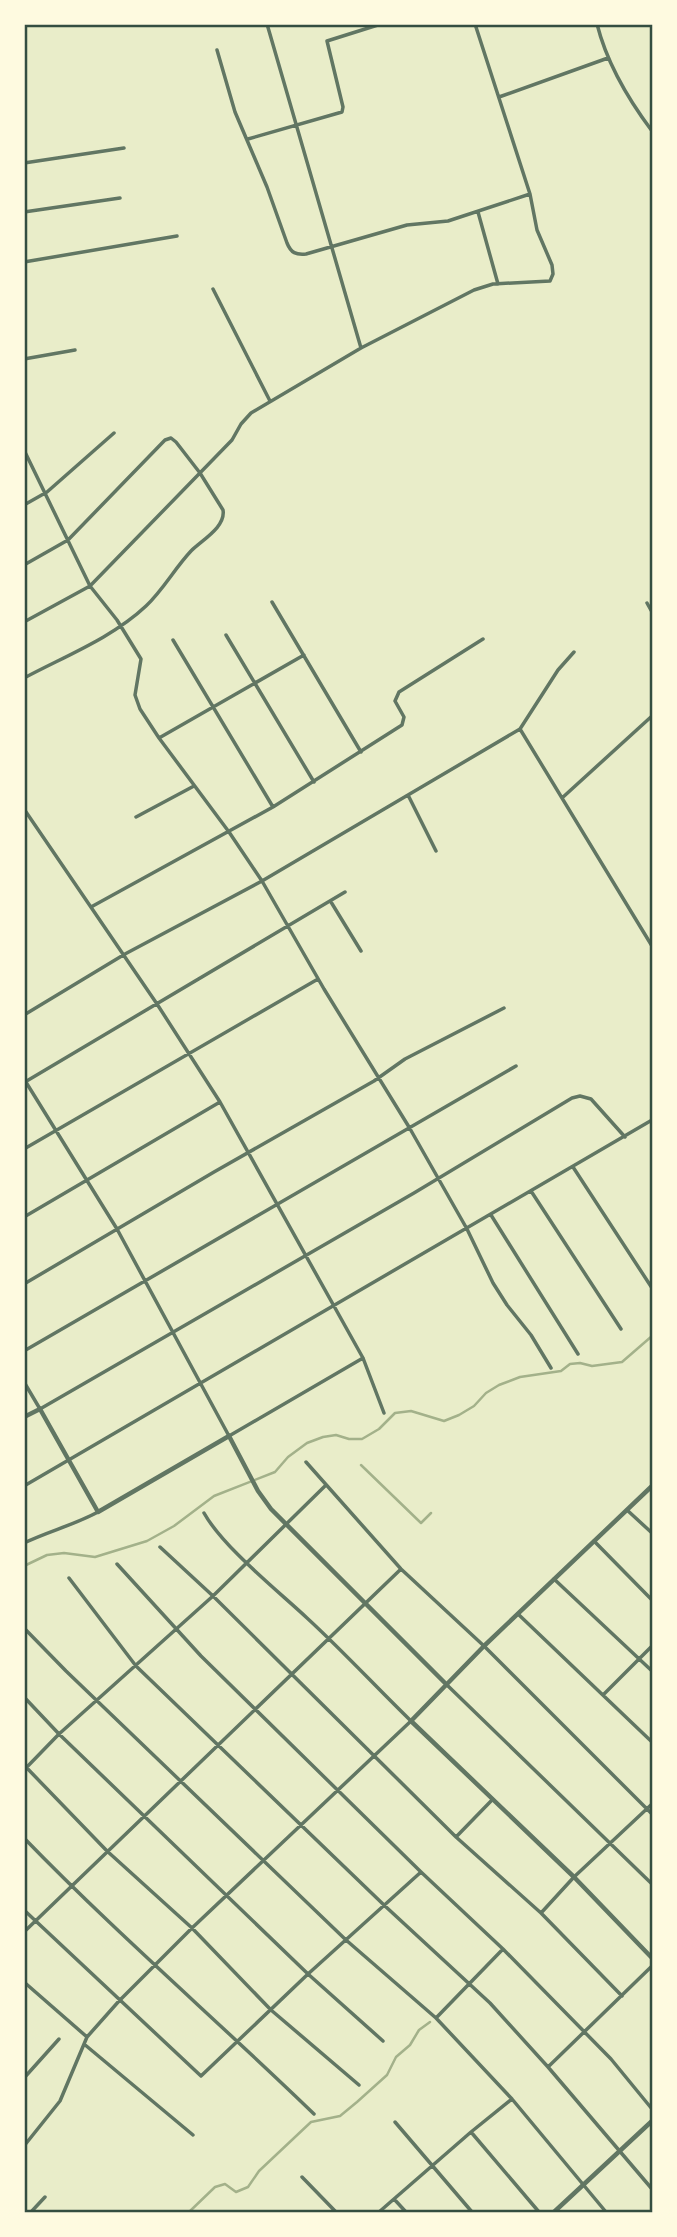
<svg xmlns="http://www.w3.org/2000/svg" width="677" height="2237" viewBox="0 0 677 2237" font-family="Merriweather,serif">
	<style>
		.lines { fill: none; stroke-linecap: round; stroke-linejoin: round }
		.stream { stroke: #a3b18a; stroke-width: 2.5 }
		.minor { stroke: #617663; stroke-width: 3.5 }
		.tertiary { stroke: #617663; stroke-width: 4.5 }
		.neatline { fill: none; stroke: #344e41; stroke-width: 2.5 }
	</style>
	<rect width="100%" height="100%" fill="#e9edc9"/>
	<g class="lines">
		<path class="stream" d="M361,1465L421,1523L431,1513
			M24,1566L47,1555L64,1553L95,1557L147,1541L174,1526L214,1496L275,1472L288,1457L307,1443L323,1437L336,1435L349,1439H362L379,1429L395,1413L411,1411L444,1421L459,1415L474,1406L486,1393L499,1385L520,1377L561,1371L570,1364L580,1363L592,1366L622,1362L652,1336
			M189,2212L215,2187L225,2184L236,2192L248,2187L259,2171L311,2122L340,2116L357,2102L387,2075L396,2057L410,2045L419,2030L430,2022"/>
		<path class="minor" d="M267,24L361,348
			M597,24C607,64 628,99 652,131
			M217,50L235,112L267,187L287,243C291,253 296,255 306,254L407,225L448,221L530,194L475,24
			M499,97L608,58
			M248,139L342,112L343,107L327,41L381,24
			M24,163L124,148
			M24,212L120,198
			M478,212L498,284
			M24,262L177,236
			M213,289L270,401
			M24,359L75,350
			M24,450L90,586L117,620L141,659L135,695L140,709L159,738L229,832L262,881L324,989L409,1127L467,1229L493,1283L507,1305L531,1335L551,1368
			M24,505L47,492L114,433
			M24,565L68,540L165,440L171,438L176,442L200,473L223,510C226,527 202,540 191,551C175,568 163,590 146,606C112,638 65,656 24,678
			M272,602L361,752
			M647,603L652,612
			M24,622L90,586L232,440L241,424L251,413L361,348L474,290L493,284L550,281L553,274L552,265L537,230L530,194
			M226,635L314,782
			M173,640L273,807
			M520,729L558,670L574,652
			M159,738L304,655
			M408,795L436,851
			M562,798L652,716
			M24,809L157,1004L220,1102L363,1358L384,1413
			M136,817L194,786
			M331,902L361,951
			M91,907L273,807L402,725L404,717L395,701L399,692L483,639
			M24,1015L125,954L262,881L520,729L652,946
			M24,1079L117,1229L229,1436L363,1358
			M25,1082L345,892
			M24,1149L318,979
			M573,1167L652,1288
			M531,1191L621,1329
			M491,1215L578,1354
			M24,1217L220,1102
			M24,1284L214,1172L374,1081L405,1059L504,1008
			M24,1351L516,1066
			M24,1382L40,1409L414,1193L572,1098L580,1096L591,1099L625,1137
			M306,1462L401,1569L484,1646L652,1814
			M24,1486L652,1120
			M627,1510L652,1533
			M594,1541L652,1600
			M24,1543C49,1531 74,1525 98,1512
			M160,1547L213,1596L456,1837L541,1913L622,1996
			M117,1564L201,1656L421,1872L503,1949L611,2059L652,2109
			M69,1578L136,1666L385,1906L490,2003L548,2067L652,2189
			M554,1579L652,1671
			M518,1614L652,1742
			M24,1628L66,1671L346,1940L436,2018L512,2099L606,2212
			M447,1685L652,1884
			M603,1695L652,1646
			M24,1697L59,1734L308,1974L383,2041
			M24,1765L107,1851L192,1928L271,2010L359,2085
			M24,1770L59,1734L213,1596L325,1486
			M456,1837L492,1800
			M24,1838C117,1934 218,2021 314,2114
			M24,1910L201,2076L308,1974L421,1872
			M541,1913L574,1877L652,1804
			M24,1932L401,1569
			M24,1982L87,2037
			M436,2018L503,1949
			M84,2044L193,2135
			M548,2067L652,1966
			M24,2078L59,2039
			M395,2122L472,2212
			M471,2132L539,2212
			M24,2146L60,2101L87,2037L119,2001L192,1928L411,1721C376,1687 343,1651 307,1618C277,1590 223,1547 204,1513
			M302,2177L336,2212
			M394,2199L406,2212
			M31,2212L45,2197
			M379,2212L471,2132L512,2099"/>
		<path class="tertiary" d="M24,1417L40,1409L98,1512L229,1436L258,1491L271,1509L447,1685
			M652,1486L484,1646L411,1721L574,1877L652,1958
			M554,2212L652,2121"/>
	</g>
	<rect width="677" height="2237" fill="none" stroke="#fefae0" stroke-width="52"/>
	<rect x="26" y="26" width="625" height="2185" class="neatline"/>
</svg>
